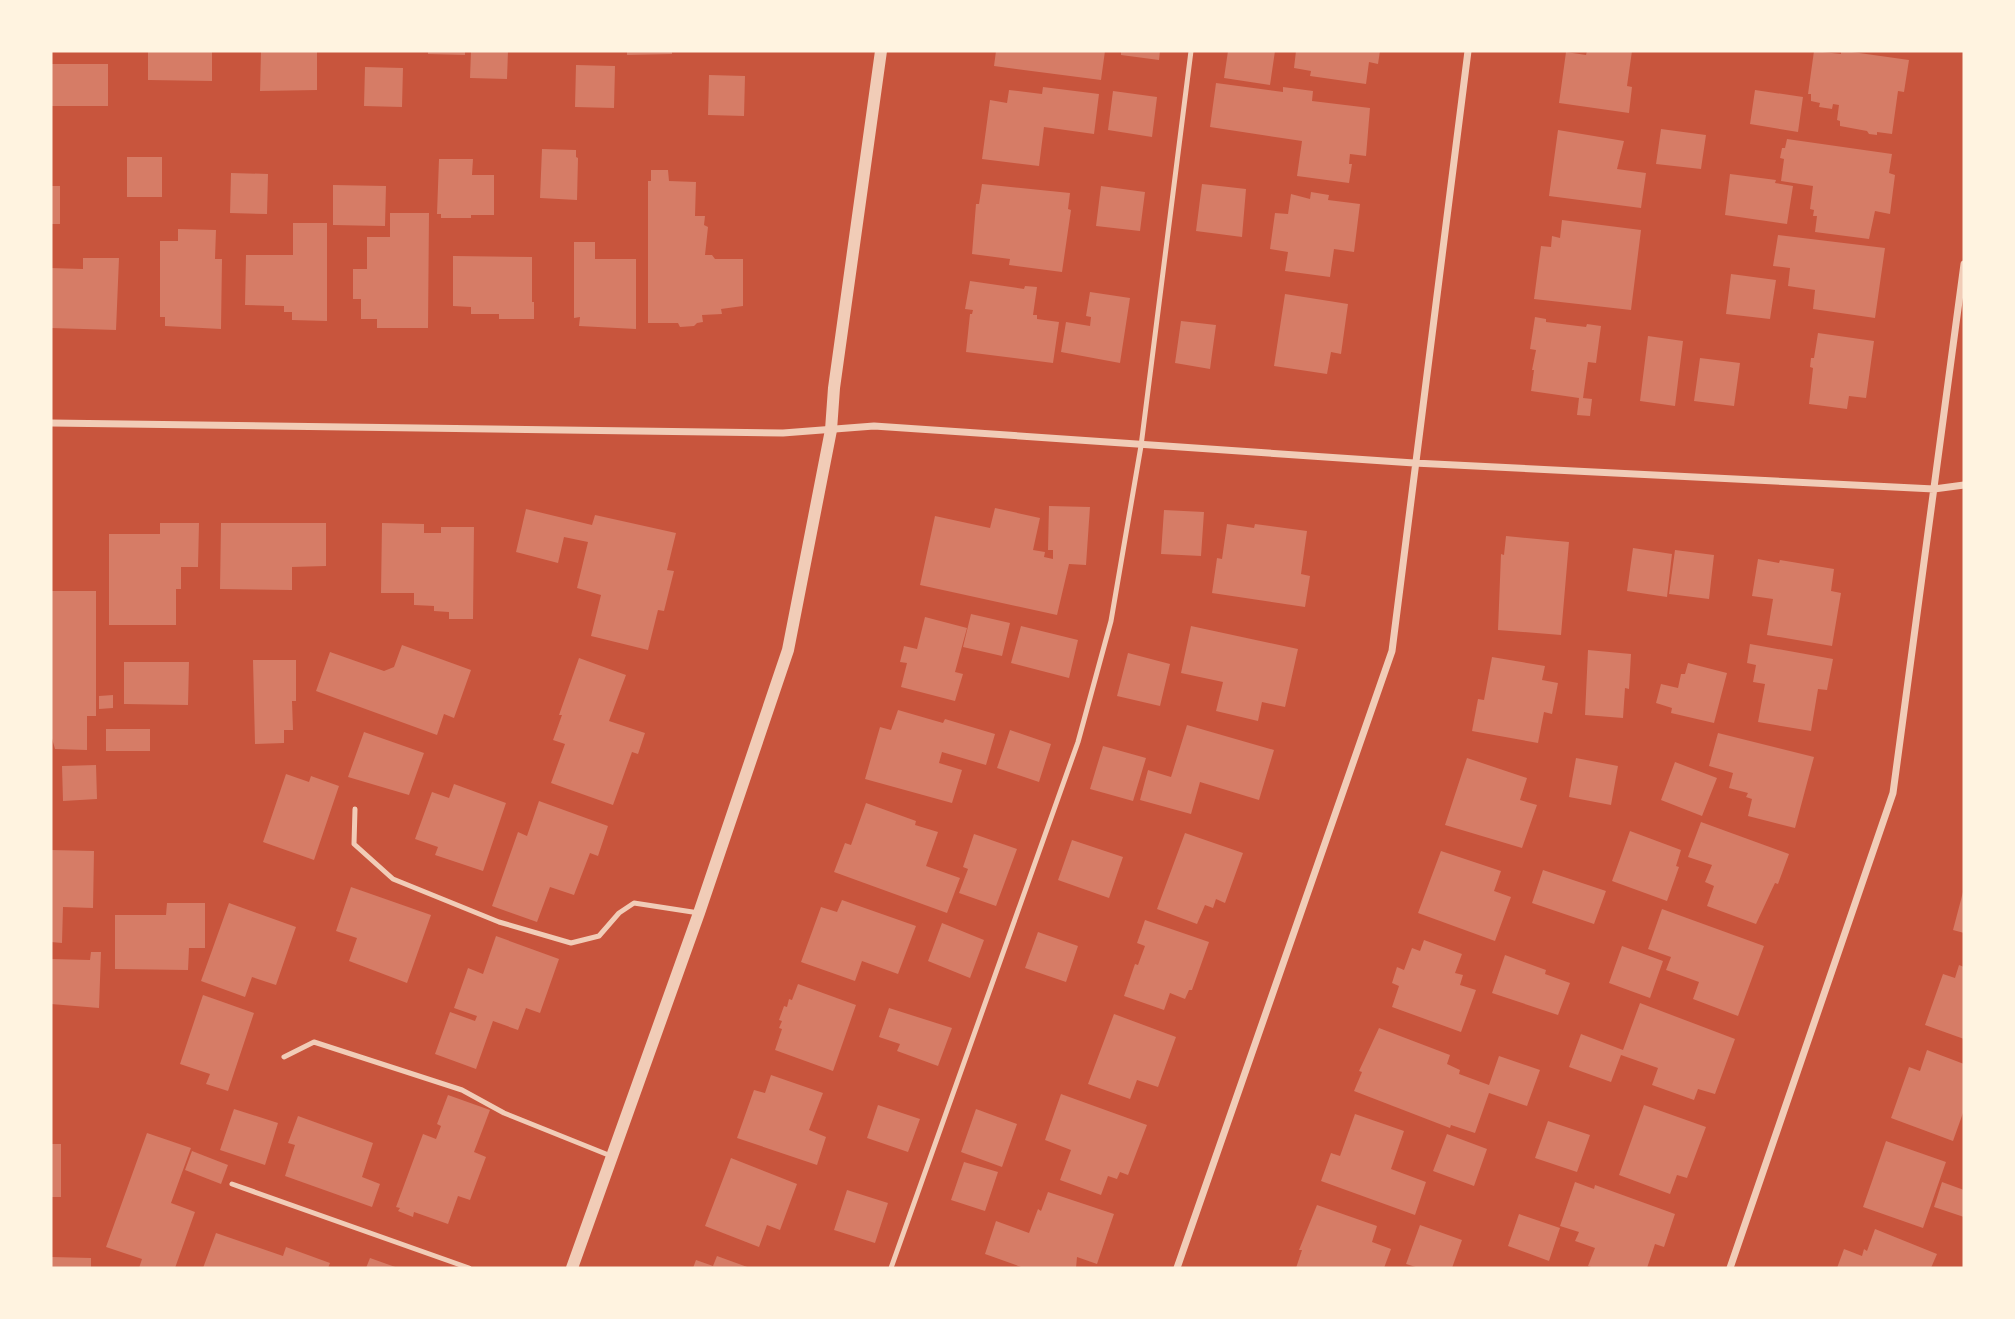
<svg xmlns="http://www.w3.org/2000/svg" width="2015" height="1319" viewBox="0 0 2015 1319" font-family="'Archivo Narrow',sans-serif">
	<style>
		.building { fill: #d67c66 }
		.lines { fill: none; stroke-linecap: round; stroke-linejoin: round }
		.service { stroke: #f1ccb7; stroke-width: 5 }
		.minor { stroke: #f1ccb7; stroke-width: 7 }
		.tertiary { stroke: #f1ccb7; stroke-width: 12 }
	</style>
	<rect width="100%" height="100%" fill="#c8553d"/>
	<path class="building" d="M148,51H212V81L148,80Z
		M261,51H317V90L260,91Z
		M428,51H465V55L428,54Z
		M471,51H508L507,79L470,78Z
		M627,51H672V54L627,55Z
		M996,51H1105L1101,80L994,66Z
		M1121,51H1160L1159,60L1121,55Z
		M1228,51H1275L1270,85L1224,78Z
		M1296,51H1380L1378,64L1369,62L1366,84L1310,76L1311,71L1294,68Z
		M1587,51H1632L1627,86L1632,87L1629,113L1559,103L1566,52L1586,55Z
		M1814,51L1841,54V51H1845L1909,60L1904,92L1898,91L1892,134L1877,132V135L1869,134L1867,131L1840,126V121L1837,120L1839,105L1833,104L1832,109L1819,107L1820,103L1811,101V94H1808Z
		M51,64H108V106H51Z
		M576,65L615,66L614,108L575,107Z
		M365,67L403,68L402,107L364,106Z
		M709,75L745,76L744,116L708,115Z
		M1216,83L1283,92V87L1313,91L1312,101L1370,108L1366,156L1350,154L1349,164H1352L1349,183L1297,176L1302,141L1210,127Z
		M1043,87L1099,94L1094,134L1044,127L1039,166L982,159L990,100L1007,103L1009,90L1042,94Z
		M1755,90L1803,97L1798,132L1750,124Z
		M1113,91L1157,97L1152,137L1108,130Z
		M1661,129L1706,135L1701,169L1656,164Z
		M1558,130L1624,141L1617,169L1646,173L1641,208L1549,196Z
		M1787,139L1892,154L1889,173L1895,175L1890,214L1875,211L1869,239L1815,232L1817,216H1813L1814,210L1810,209L1813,186L1781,181L1784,159L1780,158L1782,148H1785Z
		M542,149L576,150V157L578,158L577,200L540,198Z
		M127,157H162V197H127Z
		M439,159H473L472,175H494V215H471V218H441V214H437Z
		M651,170H668L669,181L696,182L695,216H705L704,225L708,227L705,255H712L715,259H743V306L721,309L722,314L702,315L703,322L697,323L694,326L680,327L678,323H648V181H651Z
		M231,173L268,174L267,214L230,213Z
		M1730,174L1776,180L1775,183L1793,186L1787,224L1725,215Z
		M982,184L1070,193L1068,209L1071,210L1062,272L1009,265L1010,259L972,254L976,204H979Z
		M1202,184L1246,189L1242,237L1196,231Z
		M333,185L386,186L385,226L333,225Z
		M51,186H60V224H51Z
		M1101,186L1145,192L1140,231L1096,226Z
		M1311,192L1329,195L1328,200L1360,204L1354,252L1334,249L1330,277L1285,271L1288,252L1270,249L1275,213L1288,214L1291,194L1310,199Z
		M390,213H429L428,328H377V319H361V299H353V269H367V237H390Z
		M1562,220L1641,230L1631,310L1534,299L1541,246L1551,247L1552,236L1560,238Z
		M293,223H327V321L292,320V312H284V306L245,305L246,255H293Z
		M178,229L216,230L215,259H222L221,329L165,326V317H160V241H178Z
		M1778,235L1885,248L1875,318L1813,309L1815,290L1788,286L1790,268L1773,266Z
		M574,242H595V259H636V329L579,326L580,317L574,318Z
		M453,256L532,257V302H534V319H499V314H471V307L453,306Z
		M83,258H119L116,330L51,328V268L83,269Z
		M1731,274L1776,280L1770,319L1726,314Z
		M970,281L1024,289L1025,286L1037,287L1033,315H1037V319L1059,322L1053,363L966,352L970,314H972L973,310L965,309Z
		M1090,292L1130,298L1120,363L1061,352L1066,322L1090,326L1091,317L1086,316Z
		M1285,294L1348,304L1341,354L1331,352L1327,374L1274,366Z
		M1535,317L1546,319V322L1586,327L1587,324L1601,326L1596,363L1588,362L1583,398L1592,399L1590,416L1577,415L1579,398L1531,391L1534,370H1532L1536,350L1530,349Z
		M1181,321L1216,325L1210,369L1175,363Z
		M1818,333L1874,341L1866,398L1849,396L1847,409L1809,404L1813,368L1810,367L1811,358H1814Z
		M1648,336L1683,341L1675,406L1640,401Z
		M1700,358L1740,363L1734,406L1694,401Z
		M1049,506L1090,507L1086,565L1069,564L1057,615L920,585L935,516L990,528L995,508L1040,518L1033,550L1045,552L1044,557L1053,559V550H1048Z
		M526,509L592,525L595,515L676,533L667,570L674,571L664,611L658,610L648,650L591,636L601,595L577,588L588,542L564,537L558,563L516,552Z
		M1164,510L1204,512L1201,556L1161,554Z
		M160,523H199L198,567H181V589H176V625H109V534H160Z
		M221,523H326V566L292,567V590L220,589Z
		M382,523L424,524V533H441V527H474L473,619H449V612L434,611V606L414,605V593H381Z
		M1227,524L1254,528L1255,524L1307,531L1301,574L1310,576L1305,607L1212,593L1217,558L1222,559Z
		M1506,536L1569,542L1561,635L1498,630L1501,554L1504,555Z
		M1633,548L1672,554L1667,597L1627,591Z
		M1675,550L1714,555L1709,599L1669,594Z
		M1758,559L1779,563L1780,560L1834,569L1831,591L1841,593L1832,646L1767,635L1773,599L1752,596Z
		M51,591H96V716H87V750L55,749L51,735Z
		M971,614L1010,623L1002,656L963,647Z
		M925,617L967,628L955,672L963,674L955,701L901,687L907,663L900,662L904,646L917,649Z
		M1021,626L1078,640L1069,678L1011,663Z
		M1191,626L1298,649L1285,707L1262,702L1258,721L1216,711L1223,682L1181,673Z
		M1750,644L1833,659L1827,690L1818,689L1811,731L1758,722L1765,684L1753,682L1756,665L1747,663Z
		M402,645L471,670L454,718L444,714L437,735L316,691L330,652L384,671L394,667Z
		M1588,650L1631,654L1629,689L1625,688L1623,718L1585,715Z
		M1128,653L1170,664L1160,706L1117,696Z
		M1492,657L1545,666L1542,680L1558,683L1552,714L1544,712L1538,743L1472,731L1478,699L1484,700Z
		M579,658L626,675L609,721L645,733L638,754L632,752L613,805L551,783L565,744L553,740L562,715H559Z
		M253,660H296V701H292L293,730H284V743L255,744Z
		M124,662H189L188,705L124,704Z
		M1688,663L1727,673L1714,723L1671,713L1672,708L1656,703L1661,684L1678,688L1681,674H1685Z
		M113,695V708L99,709V696Z
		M898,710L943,723L945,719L995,734L986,765L942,752L939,763L962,770L952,803L865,779L880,727L891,730Z
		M1187,725L1274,750L1259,800L1200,782L1191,814L1140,800L1148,770L1171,777Z
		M106,729H150V751H106Z
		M1010,730L1051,744L1039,782L997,768Z
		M364,732L424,753L409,795L348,777Z
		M1718,733L1814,757L1795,828L1748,816L1752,799L1746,797L1748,793L1729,788L1733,773L1709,766Z
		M1103,746L1146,758L1133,801L1090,789Z
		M1467,758L1527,778L1520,800L1537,805L1522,848L1445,825Z
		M1576,758L1618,766L1611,805L1569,797Z
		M1675,762L1717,778L1702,816L1661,800Z
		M96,765L97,799L63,801L62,766Z
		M286,774L309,782L311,776L339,786L314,860L263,842Z
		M454,784L506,803L483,871L435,855L438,847L415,839L432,792L449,798Z
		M539,801L608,826L598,856L590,853L574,895L550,887L537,922L492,906L518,832L527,836Z
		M866,803L916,821L915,825L938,832L926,866L960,878L947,913L834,872L845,843L851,845Z
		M1701,822L1789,854L1778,884L1775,883L1756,924L1707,906L1714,886L1705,882L1712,865L1688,857Z
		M1630,831L1681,850L1676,866L1679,867L1667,901L1612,881Z
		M1185,833L1243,853L1225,903L1216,899L1213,908L1205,905L1197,924L1157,909Z
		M974,834L1017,849L996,906L959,893L968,869L963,867Z
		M1072,840L1123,857L1109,898L1058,880Z
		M51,850L94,851L93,908L63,907L62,943L51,942Z
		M1441,851L1501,871L1494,891L1511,897L1495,941L1418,913Z
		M1543,870L1606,891L1594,924L1532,903Z
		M351,887L431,915L407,983L349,961L357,938L336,931Z
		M1963,892H1964V933L1953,930Z
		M842,900L916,926L898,974L862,961L855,981L801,962L821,907L837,912Z
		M167,903H205V948H189L188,970L115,969V915H166Z
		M229,903L296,927L276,985L252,977L245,997L201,981Z
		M1662,909L1764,946L1738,1016L1693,999L1699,982L1666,970L1671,957L1648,949Z
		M1145,920L1209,942L1192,990H1189L1185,999L1170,993L1164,1010L1124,996L1135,964L1138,965L1145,946L1137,943Z
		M942,923L984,940L970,978L928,961Z
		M1038,932L1078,946L1066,982L1025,968Z
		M496,936L559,959L540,1013L526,1008L518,1030L493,1021L476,1069L435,1054L450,1012L475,1021L477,1016L454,1008L468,968L483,974Z
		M1424,940L1462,954L1455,973L1463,975L1460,985L1476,990L1461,1032L1392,1007L1399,986L1392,983L1397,967L1404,970L1412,948L1420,951Z
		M1622,946L1663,961L1650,998L1609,983Z
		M91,952H101L99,1008L51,1004V959L90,960Z
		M1505,955L1546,970L1545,974L1570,983L1558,1015L1492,993Z
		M1959,965L1964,967V1039L1925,1025L1943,974L1955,978Z
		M798,984L856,1005L833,1071L775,1050L782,1029L779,1028L782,1021L779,1020L784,1006L787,1007L789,999L792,1000Z
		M203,995L254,1013L228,1091L206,1084L210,1074L180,1064Z
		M1640,1003L1735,1039L1715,1094L1698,1089L1694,1100L1652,1085L1658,1068L1621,1055L1611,1082L1569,1067L1581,1034L1623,1050Z
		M889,1008L952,1028L938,1066L897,1051L900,1044L879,1037Z
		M1114,1014L1176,1037L1158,1087L1137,1080L1130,1099L1088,1084Z
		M1379,1028L1450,1055L1447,1064L1460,1070L1459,1074L1489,1085L1499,1056L1540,1070L1527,1106L1489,1093L1475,1133L1451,1125L1450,1128L1354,1091L1362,1072L1359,1071Z
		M1927,1050L1964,1064V1110L1953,1141L1891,1118L1909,1067L1920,1071Z
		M771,1075L823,1093L809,1130L826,1137L817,1165L737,1138L754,1090L765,1093Z
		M1061,1094L1147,1125L1128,1175L1120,1172L1117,1179L1108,1176L1101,1195L1060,1180L1071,1150L1045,1140Z
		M448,1095L490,1110L474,1152L486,1157L470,1200L458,1196L448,1224L414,1212L413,1217L398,1211L400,1208L396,1207L423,1134L436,1139L441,1126L437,1124Z
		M878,1105L920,1119L908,1152L867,1138Z
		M1644,1105L1706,1127L1687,1178L1677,1175L1670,1194L1619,1175Z
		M234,1109L278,1123L265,1165L220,1150Z
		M976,1109L1017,1124L1002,1167L961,1152Z
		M1355,1114L1404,1131L1391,1169L1426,1182L1415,1215L1321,1181L1331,1153L1340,1156Z
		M298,1116L373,1143L362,1177L380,1184L372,1207L285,1176L295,1145L288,1143Z
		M1548,1121L1590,1135L1577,1172L1535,1158Z
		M147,1133L191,1148L171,1203L195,1212L175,1268H139L142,1259L106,1247Z
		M1447,1134L1487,1149L1474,1186L1433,1171Z
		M1886,1141L1946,1162L1923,1228L1863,1207Z
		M51,1144H61V1197H51Z
		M192,1151L228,1165L221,1184L185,1170Z
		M731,1158L797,1184L780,1230L767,1225L759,1247L705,1226Z
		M964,1162L998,1172L985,1211L951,1200Z
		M1575,1182L1594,1189L1595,1185L1675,1214L1664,1247L1655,1244L1647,1268H1594L1588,1266L1595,1248L1575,1241L1579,1232L1560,1226Z
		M1942,1182L1964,1190V1217L1934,1207Z
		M847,1190L888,1203L875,1243L834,1230Z
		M1048,1192L1114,1214L1097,1264L1077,1257L1076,1268H1024L985,1254L996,1221L1029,1233L1038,1209L1041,1211Z
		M1317,1205L1377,1226L1372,1242L1391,1249L1384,1268H1296L1302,1250H1299Z
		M1519,1214L1560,1228L1549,1261L1508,1246Z
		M1420,1225L1462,1240L1452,1268H1419L1406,1264Z
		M1875,1229L1937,1254L1931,1268H1837L1844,1249L1862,1256L1864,1249L1867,1251Z
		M216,1233L283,1256L286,1247L330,1263L328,1268H203Z
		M717,1256L750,1268H693L696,1260L713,1266Z
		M52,1257L91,1258V1268H52Z
		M370,1258L398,1268H366Z"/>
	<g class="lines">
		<path class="service" d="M355,809L354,844L393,879L499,922L571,943L599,936L619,913L634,903L699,913
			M284,1057L314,1042L462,1090L504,1113L611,1156
			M232,1184L469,1268
			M891,1268L1078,742L1111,621L1141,446L1191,51"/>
		<path class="minor" d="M51,423L783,433L874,426L1414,463L1934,489L1964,485
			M1177,1268L1392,651L1468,51
			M1730,1268L1893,793L1964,264"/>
		<path class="tertiary" d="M572,1268L699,913L788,650L831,430L834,388L881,51"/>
	</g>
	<rect width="2015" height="1319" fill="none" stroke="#fff3e0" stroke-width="105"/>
</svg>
